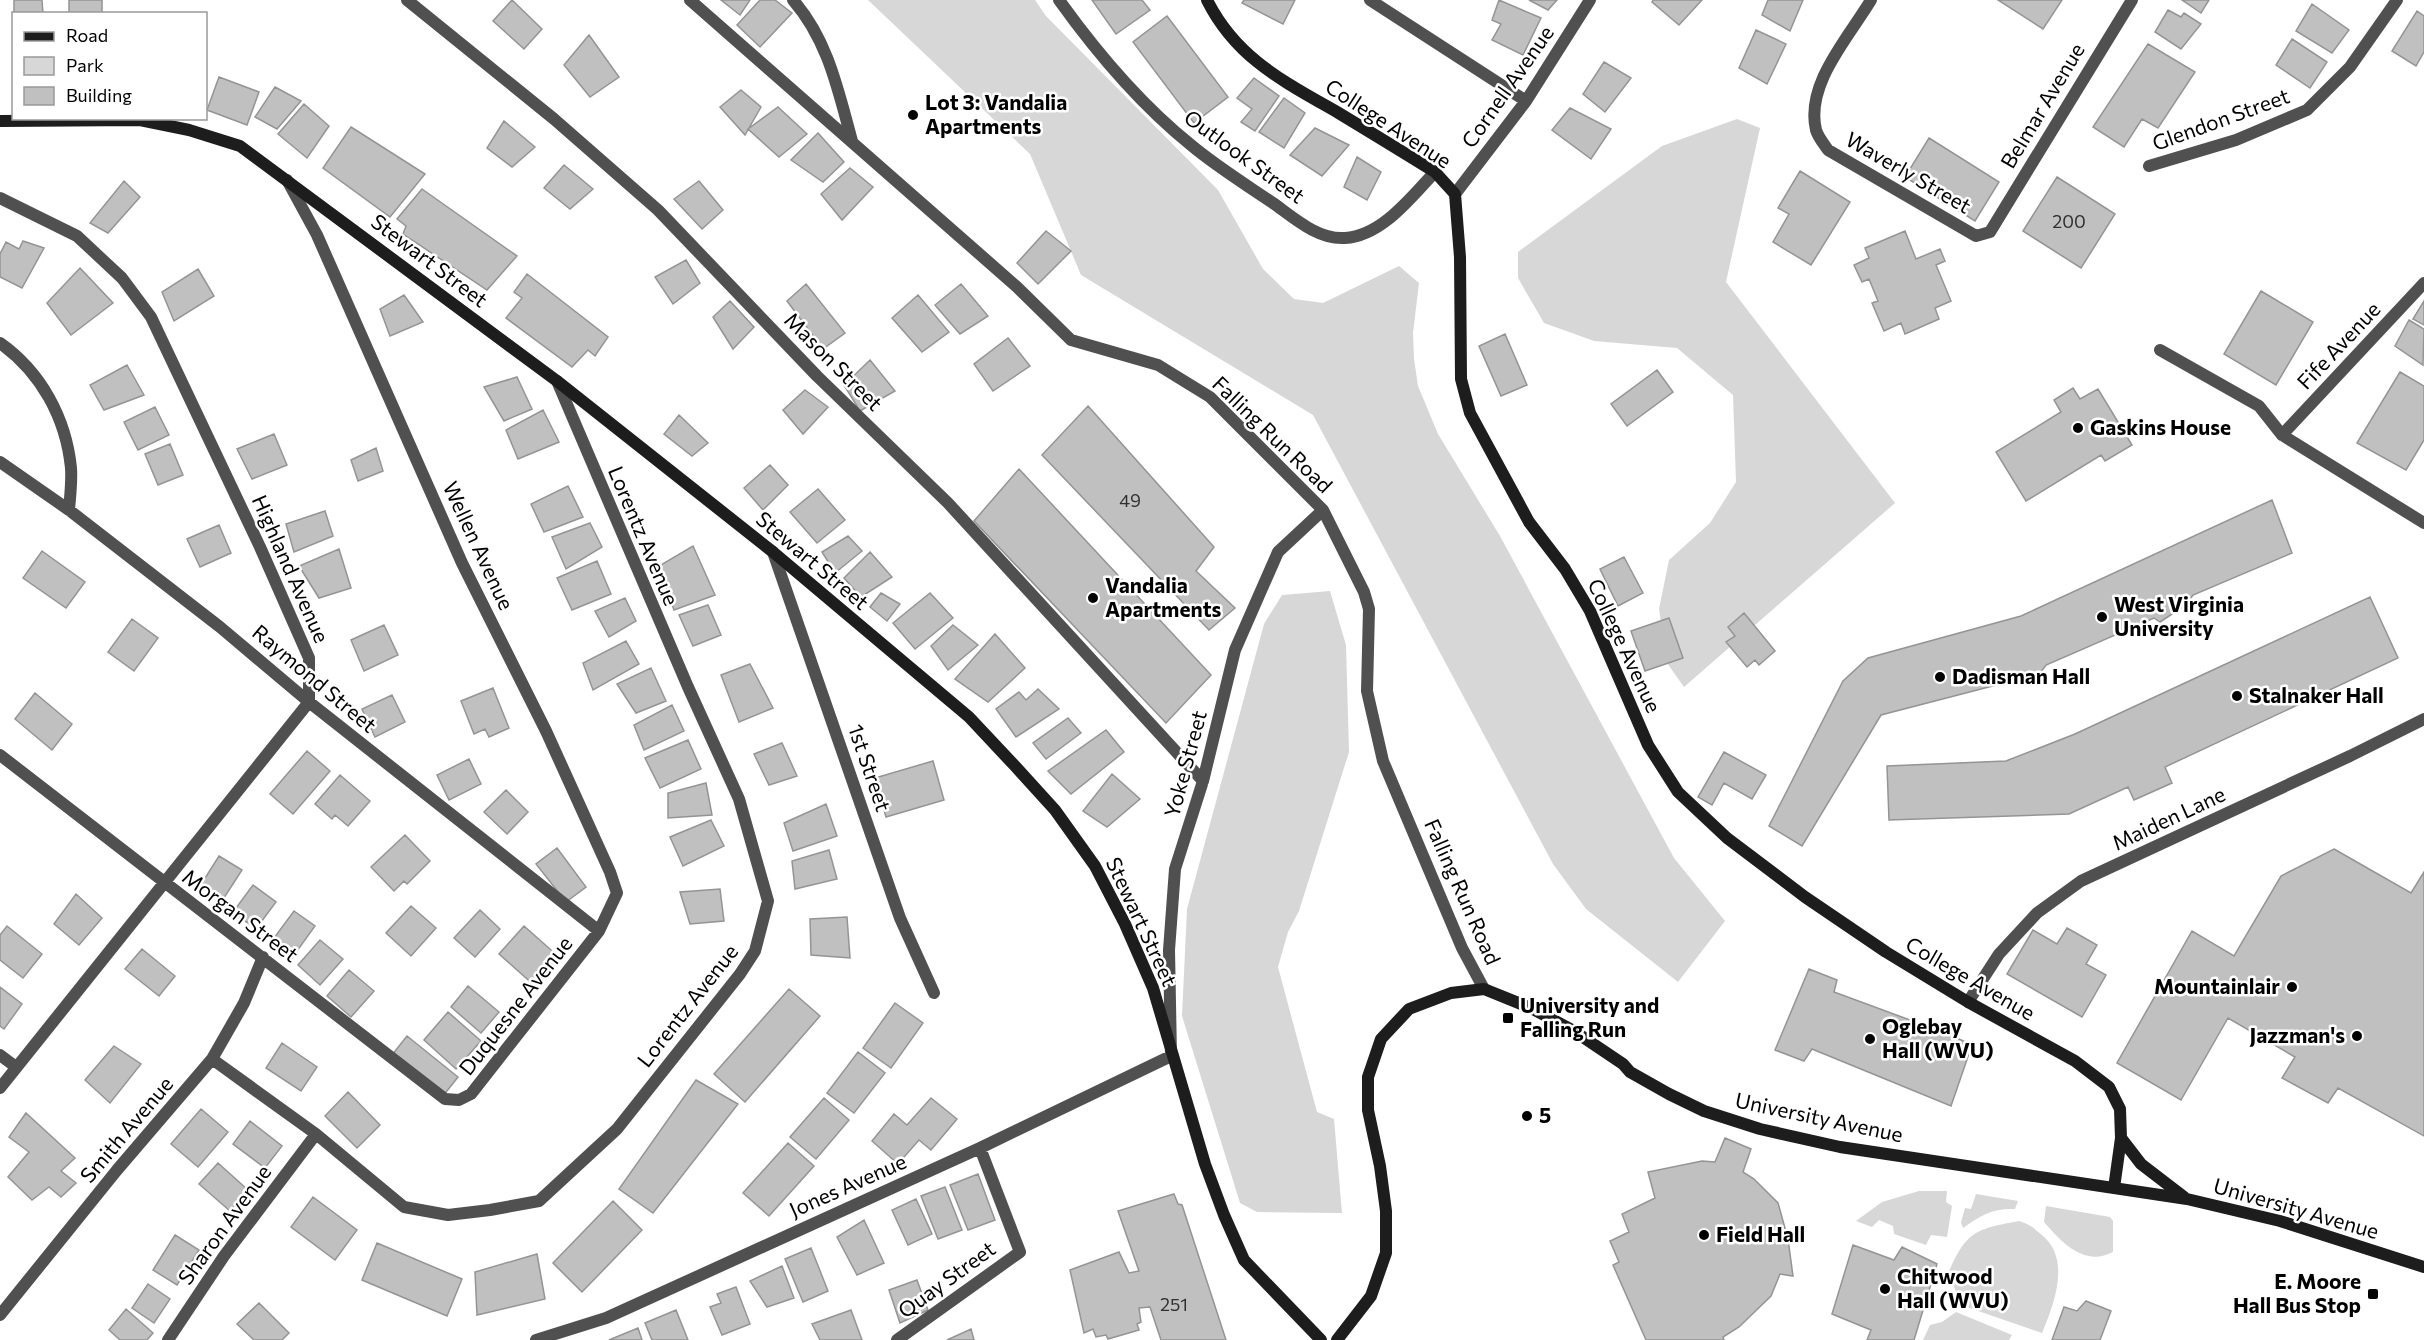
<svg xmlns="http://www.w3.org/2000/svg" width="2424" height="1340" viewBox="0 0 2424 1340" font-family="Commissioner,sans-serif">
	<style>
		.green { fill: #d7d7d7 }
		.building { fill: #c0c0c0; stroke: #949494; stroke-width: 1.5 }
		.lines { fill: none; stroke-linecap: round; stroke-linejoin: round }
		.street { stroke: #505050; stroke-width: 12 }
		.secondary { stroke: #1d1d1d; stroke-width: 12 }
		.poi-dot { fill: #000; stroke: #fff; stroke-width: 2 }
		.labels { text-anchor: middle; stroke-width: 5; stroke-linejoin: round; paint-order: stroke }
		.number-label { font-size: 18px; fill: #303030 }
		.street-label { font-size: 21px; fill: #000; stroke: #fff }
		.poi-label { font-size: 21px; font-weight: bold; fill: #000; stroke: #fff; text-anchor: start }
	</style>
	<rect width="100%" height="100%" fill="#fff"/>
	<path class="green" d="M868,0H1035L1046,16L1218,190L1263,269L1294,299L1323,303L1399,266L1419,283L1413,333L1414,359L1418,386L1438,434L1500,536L1674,858L1725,921L1678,982L1586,909L1553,864L1313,415L1081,275L1030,154Z
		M1737,119L1760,128L1726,282L1895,503L1684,687L1667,663L1659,609L1669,560L1710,523L1736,482L1733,395L1677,348L1594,341L1544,323L1518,278V252L1662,146Z
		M1330,591L1346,645L1349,752L1299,911L1288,932L1278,967L1317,1112L1334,1119L1342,1213L1257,1212L1240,1203L1182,1016L1187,909L1264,624L1282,595Z
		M1919,1191H1947L1946,1202L1952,1206L1947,1237L1931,1235L1926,1245L1894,1234L1893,1226L1879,1220L1872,1227L1856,1221L1882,1202Z
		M1976,1194L2018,1201L2015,1209C1993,1208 1981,1215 1963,1228L1961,1222L1965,1208L1971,1209Z
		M2046,1206L2110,1217L2113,1221V1252C2085,1267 2062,1243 2044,1222Z
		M2019,1221C2030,1224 2035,1229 2043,1236C2071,1260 2054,1304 2042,1333L1958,1304L1955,1289L1948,1274C1966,1231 1976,1229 2019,1221Z
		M1956,1312L2012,1335L2009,1340H1923L1930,1325L1942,1322Z"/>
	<path class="building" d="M14,0H42L43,14H14Z
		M69,0H102V14H69Z
		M512,0L542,29L524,49L493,21Z
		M721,0H750L740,15Z
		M760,0H775L792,13L760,47L737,25Z
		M1092,0H1142L1150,10L1116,34Z
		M1244,0H1295L1283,24L1242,3Z
		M1499,0L1541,18L1523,55L1492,40L1501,24L1492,20Z
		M1529,0H1557L1548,10Z
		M1653,0H1702L1679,25L1652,2Z
		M1768,0H1803L1790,31L1762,15Z
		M1998,0H2062L2043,29Z
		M2182,0H2209L2201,13Z
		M2312,4L2349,30L2332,53L2296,31Z
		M2168,10L2181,17L2184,13L2201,24L2181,49L2155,32Z
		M2417,11L2424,16V52L2416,66L2392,51Z
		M1167,16L1228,97L1194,123L1133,42Z
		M1756,30L1786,44L1767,84L1739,68Z
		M589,35L619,77L590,97L564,65Z
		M2292,39L2327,62L2310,88L2276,65Z
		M2148,44L2195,72L2158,128L2142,119L2124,147L2093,127Z
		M1604,62L1631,78L1605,112L1583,94Z
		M219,77L259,92L247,125L207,110Z
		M1254,78L1279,96L1255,131L1241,122L1252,109L1237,98Z
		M275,87L301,101L277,129L255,117Z
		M741,90L761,107L745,135L720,107Z
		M1284,98L1305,113L1284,148L1259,132Z
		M304,104L329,126L307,158L278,134Z
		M778,107L807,134L779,157L748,129Z
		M1570,108L1611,129L1591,159L1552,130Z
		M504,121L535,147L512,167L487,148Z
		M351,127L425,174L390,217L323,168Z
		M1315,128L1349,145L1322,176L1290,155Z
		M818,133L844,162L823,182L791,160Z
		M1929,138L1999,182L1975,221L1905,177Z
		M1357,157L1381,172L1367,200L1344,187Z
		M564,165L593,189L570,209L544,188Z
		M850,168L873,187L842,220L821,194Z
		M1800,171L1850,202L1811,265L1773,242L1789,214L1778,208Z
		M2057,177L2115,214L2081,268L2023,231Z
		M124,181L140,197L108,233L90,223Z
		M699,181L723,210L702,229L674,199Z
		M422,189L517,256L487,290L403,234L406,226L397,219Z
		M1046,231L1071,251L1038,284L1017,263Z
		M1905,231L1916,259L1940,249L1945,261L1936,265L1951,301L1935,308L1939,319L1905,334L1901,323L1884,331L1872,303L1878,301L1869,279L1862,282L1854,265L1869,258L1865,248Z
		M23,241L44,248L22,288L0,277V254L6,242L19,249Z
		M686,260L700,283L673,304L655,277Z
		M80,268L113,303L71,335L47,303Z
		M198,269L214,296L174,321L162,292Z
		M527,274L608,337L595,356L588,350L572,367L506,318L522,298L514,292Z
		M806,284L845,333L823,349L787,301Z
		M961,284L988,316L960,334L935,305Z
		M2261,291L2313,322L2276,385L2224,354Z
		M404,295L423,322L390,336L380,309Z
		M918,295L949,332L922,352L892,318Z
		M730,301L754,327L733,349L713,317Z
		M2424,301V325L2413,319Z
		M2409,320L2424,329L2423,365L2395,346Z
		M1505,334L1527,385L1501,396L1479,346Z
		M1008,338L1030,366L993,391L974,364Z
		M870,360L895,391L860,411L844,385Z
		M127,365L144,395L104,410L90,385Z
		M1657,370L1673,392L1627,426L1611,404Z
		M2400,372L2424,386V440L2406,470L2357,443Z
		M517,377L532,409L504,421L484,387Z
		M2073,388L2080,399L2098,389L2132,445L2105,461L2101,455L2026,501L1996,452L2061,412L2054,400Z
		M805,390L828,407L803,434L783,410Z
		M1088,406L1214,547L1196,571L1235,608L1209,630L1042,455Z
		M155,407L169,435L138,450L124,422Z
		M543,410L559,442L518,459L506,430Z
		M679,415L708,443L692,456L664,434Z
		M274,434L287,465L252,479L237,449Z
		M170,444L183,475L158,485L145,454Z
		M376,448L383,471L358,481L351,460Z
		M770,465L788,485L763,510L744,488Z
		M1019,469L1211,675L1166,723L974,521Z
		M568,486L583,517L544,532L531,504Z
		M818,489L845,520L817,543L790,512Z
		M2272,500L2292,553L2193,595L2186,605L2160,622L2154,618L2046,665L2041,672L2016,683L2008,682L1881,715L1802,846L1769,826L1843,681L1868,658L2021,616Z
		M325,511L333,536L294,552L286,524Z
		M590,523L602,547L566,569L552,537Z
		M219,525L231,553L200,567L187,539Z
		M848,536L862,551L835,573L822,552Z
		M693,546L715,595L674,610L659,566Z
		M339,549L351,588L319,598L299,566Z
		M42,551L85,582L66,608L23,578Z
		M870,552L892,577L861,597L844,578Z
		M1624,557L1643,593L1618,606L1600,569Z
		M597,561L611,594L572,610L557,578Z
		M881,593L900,604L887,621L870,607Z
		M930,593L953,618L915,649L893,623Z
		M2370,597L2398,658L2165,767L2172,783L2134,800L2128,787L2069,814L1889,820L1887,766L2006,761L2075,734Z
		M625,598L636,621L609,637L595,611Z
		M708,605L721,635L693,646L679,615Z
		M1744,613L1775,651L1759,665L1755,660L1747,667L1726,642L1735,636L1728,627Z
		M1669,618L1683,658L1645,671L1631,631Z
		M132,619L158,638L134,671L108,652Z
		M384,625L398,655L364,671L351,640Z
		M953,625L978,645L948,670L931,646Z
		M995,634L1025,668L988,702L955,679Z
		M626,641L639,664L593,690L583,663Z
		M750,664L773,708L739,722L721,675Z
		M651,668L666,701L636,713L617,684Z
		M493,688L509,728L489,737L485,729L474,734L461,701Z
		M1038,689L1059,709L1016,737L996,709L1019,692L1026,700Z
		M35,693L72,724L52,750L15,719Z
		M392,695L405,722L375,737L362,709Z
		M672,705L684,731L644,750L634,725Z
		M1068,718L1081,733L1046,759L1033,743Z
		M1106,730L1124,752L1071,794L1048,771Z
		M688,740L701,769L660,788L645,758Z
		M782,743L797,776L769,785L754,754Z
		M307,751L330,771L293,814L270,794Z
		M1724,752L1766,775L1752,799L1724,783L1712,805L1698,797Z
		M469,759L481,784L449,800L437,775Z
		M933,761L944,800L886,817L875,778Z
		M1112,774L1140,799L1107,827L1083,811Z
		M340,775L370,801L348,826L335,815L332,819L315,804Z
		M706,783L712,815L668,818V793Z
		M506,790L528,812L507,834L484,812Z
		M826,804L837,836L793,851L784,823Z
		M711,820L724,846L683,866L670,837Z
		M405,835L430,861L407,884L404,881L394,891L371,867Z
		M557,848L586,887L566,902L536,864Z
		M2334,849L2411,893L2424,872V1136L2338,1088L2328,1103L2282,1078L2295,1057L2228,1018L2181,1100L2117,1063L2192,931L2234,956L2281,876Z
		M829,850L837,879L795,889L792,861Z
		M219,856L242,870L222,901L200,886Z
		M253,885L276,902L256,929L233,912Z
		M720,889L724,921L690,924L680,892Z
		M76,894L102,918L79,945L54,924Z
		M411,906L436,928L411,956L386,933Z
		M480,910L500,929L475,957L454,938Z
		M294,911L315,926L292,958L271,942Z
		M847,917L850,958L811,955L810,919Z
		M7,926L42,954L23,978L0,960V935Z
		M524,926L560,958L535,986L499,954Z
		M2067,928L2097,945L2086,964L2106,975L2082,1017L2007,974L2033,930L2057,944Z
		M320,940L343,959L320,985L298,965Z
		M142,949L175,976L159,996L125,969Z
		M1809,969L1837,980L1834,992L1948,1034L1972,1045L1951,1106L1812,1049L1804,1061L1775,1050Z
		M349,970L374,991L351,1017L327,996Z
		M468,986L499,1012L481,1033L451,1007Z
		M0,987L22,1004L4,1029L0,1026Z
		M789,989L820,1016L745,1102L714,1074Z
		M895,1003L923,1023L891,1068L863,1048Z
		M448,1012L481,1041L456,1069L424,1040Z
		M407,1036L458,1077L443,1096L392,1055Z
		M282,1043L317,1067L301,1091L266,1068Z
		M114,1046L141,1064L110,1103L85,1080Z
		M858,1052L885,1073L854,1113L827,1093Z
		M696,1080L738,1104L653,1213L619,1189Z
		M348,1092L380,1125L357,1148L325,1116Z
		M824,1098L849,1120L816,1159L790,1137Z
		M931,1098L957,1119L931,1150L919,1140L898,1164L872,1141L894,1114L907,1125Z
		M201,1109L228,1132L198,1167L171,1144Z
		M26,1113L75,1158L61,1171L76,1183L61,1197L49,1187L32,1200L8,1177L29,1152L9,1137Z
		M250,1121L282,1146L265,1168L233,1144Z
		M1725,1138L1751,1149L1743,1172L1754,1179L1778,1203L1788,1239L1793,1276L1780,1274L1771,1296L1739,1327L1723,1337L1724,1340H1646L1613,1265L1619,1262L1610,1241L1629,1232L1622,1214L1655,1198L1648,1172L1702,1161L1715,1162Z
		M788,1143L814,1166L769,1216L743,1193Z
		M218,1163L248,1190L230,1211L199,1184Z
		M978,1174L995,1220L968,1230L950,1185Z
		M945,1187L962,1230L938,1239L921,1196Z
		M1174,1194L1178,1204L1182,1205L1226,1340H1161L1150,1307L1139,1308L1141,1322L1137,1324L1139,1330L1108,1339L1106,1335L1096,1337L1093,1329L1084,1333L1070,1270L1119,1252L1129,1273L1139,1271L1118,1211Z
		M313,1197L357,1230L335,1260L291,1227Z
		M916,1199L932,1234L908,1245L892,1210Z
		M613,1201L642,1230L582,1292L553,1263Z
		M864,1220L884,1263L857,1275L837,1237Z
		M175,1235L199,1250L177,1285L153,1270Z
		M377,1243L462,1279L447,1316L362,1280Z
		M1853,1245L1894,1260L1902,1247L1937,1264L1914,1340H1867L1871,1330L1832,1314Z
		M811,1248L828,1291L803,1302L785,1259Z
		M537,1254L545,1299L477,1315L475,1272Z
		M782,1266L794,1298L767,1307L750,1281Z
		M917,1280L928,1310L900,1323L889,1290Z
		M148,1284L170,1299L154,1323L132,1308Z
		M736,1287L750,1324L722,1335L710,1307L721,1303L717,1294Z
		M2086,1301L2111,1311L2100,1340H2052L2064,1307L2077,1311Z
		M259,1303L289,1333L282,1340H254L237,1324Z
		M126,1309L153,1333L147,1340H120L109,1330Z
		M676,1310L688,1340H652L645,1323Z
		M851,1310L862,1340H820L812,1324Z
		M638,1328L642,1340H609Z
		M971,1329L974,1340H947Z"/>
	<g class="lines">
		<path class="street" d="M407,0L554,119L658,210L817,376L948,503L1203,781
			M690,0L1017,287L1071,340L1158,365L1210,397L1323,510L1364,592L1369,609L1367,691L1383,761L1462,948L1484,989
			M793,0C828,40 838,90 852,141
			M1059,0C1097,53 1140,104 1191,145C1216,166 1245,184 1273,203C1294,218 1318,240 1345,238C1382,236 1411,197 1435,172
			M1370,0L1526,101
			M1871,0C1849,37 1805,84 1816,130C1818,137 1824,144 1828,150L1976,236L1990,232L2132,0
			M2149,166L2236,140L2307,110L2350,67L2397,0
			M1455,194L1526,101L1590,0
			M0,198L77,236L122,278L151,317L260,547L309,658V702L0,1088
			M0,343C41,372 66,418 71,468C72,482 70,497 69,510
			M2160,350L2259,406L2282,435L2424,523
			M2282,435L2424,283
			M0,462L69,510L220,627L309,702L599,931
			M773,552L900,918L934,993
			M0,755L445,1099L459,1100L471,1094L599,931L617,893L610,872L546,731L462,563L317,235L287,180
			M1968,1002L1999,954L2037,913L2081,881L2350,756L2424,719
			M0,1055L16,1067
			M212,1059L316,1134L404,1207L448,1215L490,1210L539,1201L617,1129L740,974L755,951L768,901L739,799L688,687L557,381
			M0,1315L117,1170L212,1059L244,1003L263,957
			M168,1340L224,1256L316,1134
			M536,1340L606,1318L980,1148L1171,1056L1169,950L1175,869L1203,781L1235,650L1278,552L1323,510
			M897,1340L1020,1252L980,1148"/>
		<path class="secondary" d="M1207,0C1236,58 1283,81 1337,112C1370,132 1403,152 1435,172L1455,194L1460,257L1461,379L1470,413L1529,522L1565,569L1590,611L1648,745L1678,792L1727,838L1805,897L1886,952L1968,1002L2075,1061L2109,1087L2120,1109L2121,1138L2114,1188
			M0,121L140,120L189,130L240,146L557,381L773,552L969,717L1015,766L1055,810L1095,866L1125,924L1153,988L1205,1164L1224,1215L1244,1260L1321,1340
			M2121,1138L2141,1164L2184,1197
			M1337,1340L1371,1296L1386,1253V1211L1380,1166L1368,1110V1077L1381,1039L1409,1009L1451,993L1484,989L1531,1008L1574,1031L1623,1064L1630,1072L1669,1094L1704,1111L1760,1129L1840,1147L2187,1199L2280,1221L2424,1267"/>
	</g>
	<g class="poi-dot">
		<circle cx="913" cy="115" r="6"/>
		<circle cx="2078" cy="428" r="6"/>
		<circle cx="1093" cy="598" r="6"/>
		<circle cx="2102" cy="617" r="6"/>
		<circle cx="1940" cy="677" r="6"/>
		<circle cx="2237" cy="696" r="6"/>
		<circle cx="2292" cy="987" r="6"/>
		<rect x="1502" y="1012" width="12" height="12" rx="3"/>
		<circle cx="2357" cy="1036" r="6"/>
		<circle cx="1870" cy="1039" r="6"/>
		<circle cx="1527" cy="1116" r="6"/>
		<circle cx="1704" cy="1235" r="6"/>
		<circle cx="1885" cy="1289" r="6"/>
		<rect x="2367" y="1288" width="12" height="12" rx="3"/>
	</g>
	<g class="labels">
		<g class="number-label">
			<text x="2069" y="228">200</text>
			<text x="1130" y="507">49</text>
			<text x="1174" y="1311">251</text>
		</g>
		<g class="street-label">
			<text transform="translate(1508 87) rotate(-55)" y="7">Cornell Avenue</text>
			<text transform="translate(2043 106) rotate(-59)" y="7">Belmar Avenue</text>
			<text transform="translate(2221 120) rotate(-20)" y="7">Glendon Street</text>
			<text transform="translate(1388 124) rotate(33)" y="7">College Avenue</text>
			<text transform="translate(1244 157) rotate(36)" y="7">Outlook Street</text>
			<text transform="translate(1908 173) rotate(30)" y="7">Waverly Street</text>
			<text transform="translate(429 261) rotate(37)" y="7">Stewart Street</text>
			<text transform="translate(2339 346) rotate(-47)" y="7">Fife Avenue</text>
			<text transform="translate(833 362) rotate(45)" y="7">Mason Street</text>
			<text transform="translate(1272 435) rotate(44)" y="7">Falling Run Road</text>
			<text transform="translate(643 536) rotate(67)" y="7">Lorentz Avenue</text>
			<text transform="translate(478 546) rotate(65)" y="7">Wellen Avenue</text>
			<text transform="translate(812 561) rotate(40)" y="7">Stewart Street</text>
			<text transform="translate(290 569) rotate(66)" y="7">Highland Avenue</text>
			<text transform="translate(1624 646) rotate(65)" y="7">College Avenue</text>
			<text transform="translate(314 679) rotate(40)" y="7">Raymond Street</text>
			<text transform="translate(1186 764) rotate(-75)" y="7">Yoke Street</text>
			<text transform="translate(869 768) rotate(71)" y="7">1st Street</text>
			<text transform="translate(2169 819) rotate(-25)" y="7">Maiden Lane</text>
			<text transform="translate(1462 892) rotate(66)" y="7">Falling Run Road</text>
			<text transform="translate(240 916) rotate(37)" y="7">Morgan Street</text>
			<text transform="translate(1141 922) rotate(65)" y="7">Stewart Street</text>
			<text transform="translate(1970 979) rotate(30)" y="7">College Avenue</text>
			<text transform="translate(516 1006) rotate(-52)" y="7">Duquesne Avenue</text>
			<text transform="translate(688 1006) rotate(-52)" y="7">Lorentz Avenue</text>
			<text transform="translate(1819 1118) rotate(12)" y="7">University Avenue</text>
			<text transform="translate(127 1130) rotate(-50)" y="7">Smith Avenue</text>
			<text transform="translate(848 1186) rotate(-24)" y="7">Jones Avenue</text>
			<text transform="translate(2296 1209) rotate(16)" y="7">University Avenue</text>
			<text transform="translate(225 1225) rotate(-54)" y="7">Sharon Avenue</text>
			<text transform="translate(947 1280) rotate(-36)" y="7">Quay Street</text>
		</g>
		<g class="poi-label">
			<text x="925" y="110">Lot 3: Vandalia<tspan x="925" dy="24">Apartments</tspan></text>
			<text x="2090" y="435">Gaskins House</text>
			<text x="1105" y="593">Vandalia<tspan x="1105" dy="24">Apartments</tspan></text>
			<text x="2114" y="612">West Virginia<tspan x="2114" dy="24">University</tspan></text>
			<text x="1952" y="684">Dadisman Hall</text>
			<text x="2249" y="703">Stalnaker Hall</text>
			<text x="2280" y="994" text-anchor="end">Mountainlair</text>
			<text x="1520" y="1013">University and<tspan x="1520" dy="24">Falling Run</tspan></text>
			<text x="1882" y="1034">Oglebay<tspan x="1882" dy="24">Hall (WVU)</tspan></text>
			<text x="2345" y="1043" text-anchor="end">Jazzman's</text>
			<text x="1539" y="1123">5</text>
			<text x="1716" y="1242">Field Hall</text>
			<text x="1897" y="1284">Chitwood<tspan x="1897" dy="24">Hall (WVU)</tspan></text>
			<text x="2361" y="1289" text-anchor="end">E. Moore<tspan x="2361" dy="24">Hall Bus Stop</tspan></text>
		</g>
	</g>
	<rect x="12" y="12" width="195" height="108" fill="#ffffff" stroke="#999999" stroke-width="1.5"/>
	<rect x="24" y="32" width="30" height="9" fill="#1d1d1d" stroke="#999999" stroke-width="1.5"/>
	<text x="66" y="42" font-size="18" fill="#000000">Road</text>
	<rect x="24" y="57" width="30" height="18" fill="#d7d7d7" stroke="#999999" stroke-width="1.5"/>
	<text x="66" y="72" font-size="18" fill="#000000">Park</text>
	<rect x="24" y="87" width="30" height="18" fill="#c0c0c0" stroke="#999999" stroke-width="1.5"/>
	<text x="66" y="102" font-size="18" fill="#000000">Building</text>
</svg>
